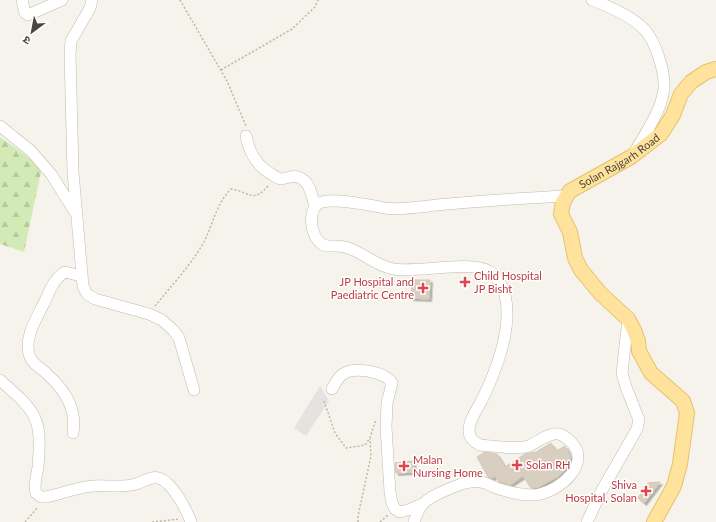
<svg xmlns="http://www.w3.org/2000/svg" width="716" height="522" viewBox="0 0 716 522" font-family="Lato,'Noto Sans Devanagari',sans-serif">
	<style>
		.forest { fill: url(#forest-firs) }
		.parking { fill: #e5e3e0 }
		.building { fill: #d8cfc1; stroke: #d3c7b4; filter: url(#shadow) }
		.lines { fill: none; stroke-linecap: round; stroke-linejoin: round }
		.minor-casing { stroke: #c2bbae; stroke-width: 12 }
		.major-casing { stroke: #e6c16a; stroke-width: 16 }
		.path { stroke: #c4b79f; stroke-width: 1.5; stroke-dasharray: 2 2; stroke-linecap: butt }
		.minor { stroke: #fff; stroke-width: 11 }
		.major { stroke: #ffe39c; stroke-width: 14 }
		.health-dot { fill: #e0444e; stroke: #fff; stroke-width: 1.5 }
		.labels { text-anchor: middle; stroke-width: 3; stroke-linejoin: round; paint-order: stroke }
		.street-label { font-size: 11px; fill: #4b4439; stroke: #fff }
		.health-label { font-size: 11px; fill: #be3a42; stroke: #fff; text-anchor: start }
	</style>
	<defs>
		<pattern id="forest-firs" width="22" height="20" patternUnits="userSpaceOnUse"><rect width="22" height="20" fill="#d2eab5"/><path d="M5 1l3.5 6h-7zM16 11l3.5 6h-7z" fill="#b6ca9c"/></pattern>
		<filter id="shadow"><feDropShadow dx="2.5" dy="2.5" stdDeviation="0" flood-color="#0004"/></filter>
	</defs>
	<rect width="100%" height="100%" fill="#f6f3ec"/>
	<path class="forest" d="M0,137L42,167L24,252L0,244Z"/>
	<path class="parking" d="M320,386L329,401L306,436L294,428Z"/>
	<path class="building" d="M412,280H430L429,299L411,298Z
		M551,443L556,451L565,446L571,458L563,462L567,468L559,476L538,487L531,488L523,476L510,485L499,482L495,476L492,478L488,477L477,457L485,452L497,454L505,467L525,454L536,452Z
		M413,461L414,472L396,473L395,463Z
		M660,482L644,503L638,498L648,483Z"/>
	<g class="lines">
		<defs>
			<path id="minor" d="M22,0L25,13L28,15L62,0
				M92,0L90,8L71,41L70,54L73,172L83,286L87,294L95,299L149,314L162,320L173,330L179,338L194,390
				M592,0C608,6 633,17 645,30C655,41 664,69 664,84C665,90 662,99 660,105C654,122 643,137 634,153
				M0,126L31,151L51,174L75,212
				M246,136C249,153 258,167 273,175C276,177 278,179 281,179C289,178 295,174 302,179C311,184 312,198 315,206
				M0,380C37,413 42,416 38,467C37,476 33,484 36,493L41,497H46C62,494 77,487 93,486C108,485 122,488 136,484C143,482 151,476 159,478C173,483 186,509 191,522
				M332,389C335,384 338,377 343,374C354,366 386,372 392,383L387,403L386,427L390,492L392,503L395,509L400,512L408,510L422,504
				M73,433C77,407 64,389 45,372C40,368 32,363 30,357C23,340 36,319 43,305C49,293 53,279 65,272L81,276
				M414,522C420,503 426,499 444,491C456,486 468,480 481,482C487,483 493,487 499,489C509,492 530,497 540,494C560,490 591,464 572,443C568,439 564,435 559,434C549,432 538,442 529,446C517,450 494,446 480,445C474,442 469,438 469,431C469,420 477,409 482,400C496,371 513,328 505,295C503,286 497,276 489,271C469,260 418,273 393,269C372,265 356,245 335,246C330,246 326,247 322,244C310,237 306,207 322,202C337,198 369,205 385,208C402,211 429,205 448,204C487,200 527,198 567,196
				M587,522L602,490L637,429L639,420L626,387L622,373L628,319"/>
			<g id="major">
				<path id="s1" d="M654,522L674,486L680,464L687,413L683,401L651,373L639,351L638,341L634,330L628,319L600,293L581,270L575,258L570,232L561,214L563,202L570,191L631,157L661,134L673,115L681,94L691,82L706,72L716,69"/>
			</g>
		</defs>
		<use href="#minor" class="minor-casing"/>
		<use href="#major" class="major-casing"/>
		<path class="path" d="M180,0L227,81L246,126
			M221,70L292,29L315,7L318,0
			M155,306C171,286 191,265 204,242C213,224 216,204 231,189C251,192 252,204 269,185
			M324,401L335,433L346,448L365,445L370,438L376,419
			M25,522L38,507
			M152,522L180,519
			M358,522V516L371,456L370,439
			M380,522L388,515"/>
		<use href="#minor" class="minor"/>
		<use href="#major" class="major"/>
	</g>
	<g class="health-dot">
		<path d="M463 276h4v4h4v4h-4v4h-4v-4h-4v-4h4z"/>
		<path d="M421 282h4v4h4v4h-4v4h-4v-4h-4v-4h4z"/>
		<path d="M515 459h4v4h4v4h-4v4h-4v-4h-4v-4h4z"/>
		<path d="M402 460h4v4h4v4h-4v4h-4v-4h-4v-4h4z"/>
		<path d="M644 485h4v4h4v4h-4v4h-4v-4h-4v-4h4z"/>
	</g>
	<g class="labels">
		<g class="street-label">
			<text dy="4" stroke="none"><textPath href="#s1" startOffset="441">Solan Rajgarh Road</textPath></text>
		</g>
		<g class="health-label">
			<text x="474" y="280">Child Hospital<tspan x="474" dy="13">JP Bisht</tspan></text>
			<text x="414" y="286" text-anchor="end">JP Hospital and<tspan x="414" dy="13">Paediatric Centre</tspan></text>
			<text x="413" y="464">Malan<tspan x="413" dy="13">Nursing Home</tspan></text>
			<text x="526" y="469">Solan RH</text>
			<text x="637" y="489" text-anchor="end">Shiva<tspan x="637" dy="13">Hospital, Solan</tspan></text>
		</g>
	</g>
	<g transform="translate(32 32) rotate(212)" stroke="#ffffff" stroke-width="3" paint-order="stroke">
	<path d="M0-3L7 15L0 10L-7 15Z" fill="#4b4439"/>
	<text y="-6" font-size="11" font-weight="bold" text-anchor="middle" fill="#4b4439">उ</text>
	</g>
</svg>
